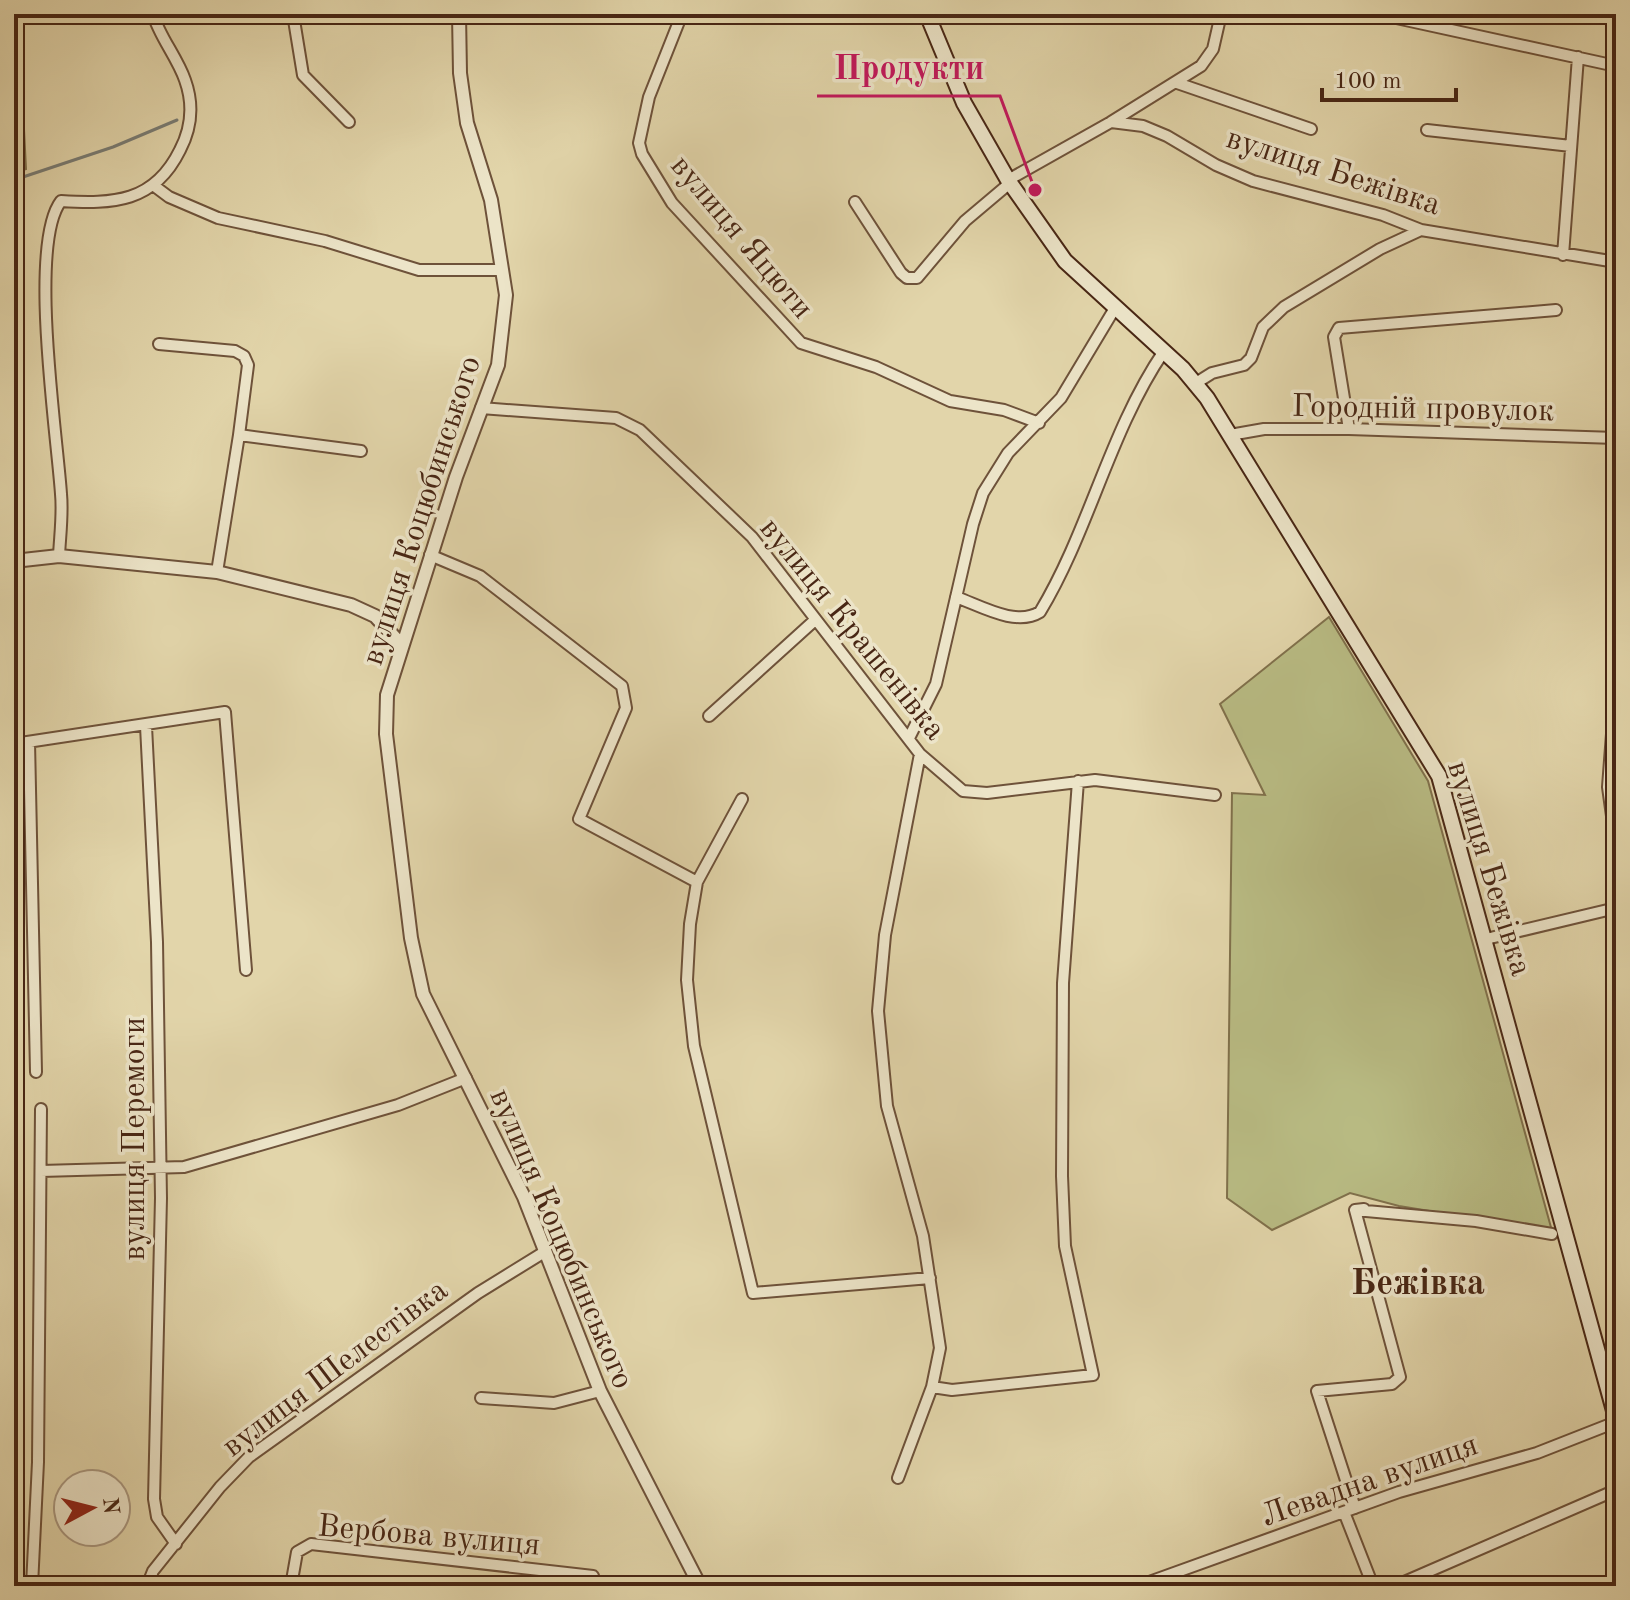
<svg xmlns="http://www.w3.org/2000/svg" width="1630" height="1600" viewBox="0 0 1630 1600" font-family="'Old Standard TT',serif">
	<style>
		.green { fill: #b9bc84; stroke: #80714c; stroke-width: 2 }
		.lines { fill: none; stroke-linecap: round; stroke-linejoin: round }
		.stream { stroke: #797c74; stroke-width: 3 }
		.minor-casing { stroke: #6e523a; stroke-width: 14 }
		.tertiary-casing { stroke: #6e523a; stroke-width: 16 }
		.secondary-casing { stroke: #482614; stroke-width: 18 }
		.minor { stroke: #ece4c8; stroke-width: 10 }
		.tertiary { stroke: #ece4c8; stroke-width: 12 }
		.secondary { stroke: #ece4c8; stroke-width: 14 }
		.labels { text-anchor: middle; stroke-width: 7; stroke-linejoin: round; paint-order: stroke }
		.street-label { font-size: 32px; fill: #482614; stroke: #ece4c8 }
		.quarter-label { font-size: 36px; font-weight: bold; fill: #482614; stroke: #ece4c8 }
		.leader { fill: none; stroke: #c2185b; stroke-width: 3 }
		.callout-dot { fill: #c2185b; stroke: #ece4c8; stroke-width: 3 }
		.callout-label { font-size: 34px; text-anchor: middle; font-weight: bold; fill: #c2185b; stroke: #ece4c8; stroke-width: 7; stroke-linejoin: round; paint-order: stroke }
	</style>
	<rect width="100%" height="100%" fill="#e2d5aa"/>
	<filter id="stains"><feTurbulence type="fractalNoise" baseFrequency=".0025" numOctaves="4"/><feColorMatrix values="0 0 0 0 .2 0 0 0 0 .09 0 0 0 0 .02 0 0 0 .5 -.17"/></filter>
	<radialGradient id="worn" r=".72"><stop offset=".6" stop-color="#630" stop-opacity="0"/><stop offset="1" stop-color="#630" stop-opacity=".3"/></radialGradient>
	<path class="green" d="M14,29L19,30L26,169L14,173Z
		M1329,617L1428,781L1552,1231L1399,1206L1350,1193L1272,1230L1227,1198L1232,793L1265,795L1220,704Z"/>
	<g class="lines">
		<path class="stream" d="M14,180L113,147L177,120"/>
		<defs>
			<path id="minor" d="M293,14L303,75L349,122
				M682,14L649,97L639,143L642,154L672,203L801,343L876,367L950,401L1004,410L1039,423
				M1378,14L1616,66
				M1177,83L1311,129
				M1111,122L1201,66L1213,49L1221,14
				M1427,130L1571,146
				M1008,180L1111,122L1143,126L1167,136L1216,165L1253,181L1383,215L1421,230L1616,262
				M153,185L169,197L218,218L325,241L419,270H502
				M855,202L901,273L907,278H917L965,221L1010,183
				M1563,255L1578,57
				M159,344L235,351L244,356L248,365L239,435L361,451
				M1196,383L1212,373L1244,365L1251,358L1263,327L1284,307L1380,249L1421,230
				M481,408L616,418L640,430L752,537L920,754L963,791L987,793L1095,780L1215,795
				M1349,429L1334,337L1339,328L1556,310
				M1230,435L1264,429H1349L1616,438
				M430,555L480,576L622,686L626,708L579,819L697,882L690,924L687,980L694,1046L753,1293L930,1278
				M59,556C60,535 63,514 61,494C57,434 28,244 61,201C113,204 154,203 180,150C192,127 194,105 185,80C177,57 159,36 153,14
				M217,572L239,435
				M956,597C981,606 1016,627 1040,612C1090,529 1109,432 1164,351
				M1616,681L1608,787L1616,845
				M709,716L815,620
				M146,726L157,942L161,1198L154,1499L157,1517L176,1544
				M909,738L936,684L973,524L983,493L1008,453L1061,398L1115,308
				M29,742L36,1072
				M14,744L225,712L246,970
				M697,882L742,799
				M1486,939L1616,908
				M41,1171L184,1167L398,1105L466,1078
				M1364,1209L1355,1210L1476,1221L1552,1234
				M932,1387L952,1390L1093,1375L1065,1246L1062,1176L1063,983L1078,781
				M481,1398L554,1403L600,1391
				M898,1478L932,1387L940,1348L923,1236L887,1106L878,1011L885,935L920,754
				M1355,1508L1317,1391L1392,1384L1400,1377L1355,1210
				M1344,1512L1373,1586
				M32,1586L38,1462L41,1109
				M147,1586L153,1571L220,1487L249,1457L478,1293L546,1251
				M291,1586L297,1552L311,1544L593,1576
				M1138,1586L1399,1492L1537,1453L1616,1422
				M1395,1586L1616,1490"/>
			<path id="tertiary" d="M459,14L460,73L467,123L491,200L506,295L498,365L456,477L387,695L386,734L411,938L423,994L524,1197L600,1391L700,1586
				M14,561L59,556L217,572L351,605L375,616L400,643"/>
			<path id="secondary" d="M927,14L964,103L1008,180L1065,261L1183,369L1207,398L1439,776L1616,1418"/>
		</defs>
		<use href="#minor" class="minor-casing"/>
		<use href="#tertiary" class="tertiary-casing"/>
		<use href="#secondary" class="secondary-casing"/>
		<use href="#minor" class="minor"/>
		<use href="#tertiary" class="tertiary"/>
		<use href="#secondary" class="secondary"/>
	</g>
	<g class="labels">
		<g class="street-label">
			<text transform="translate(1334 170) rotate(18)" y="11">вулиця Бежівка</text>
			<text transform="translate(743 236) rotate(50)" y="11">вулиця Яцюти</text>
			<text transform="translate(1423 407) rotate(1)" y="11">Городній провулок</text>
			<text transform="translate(420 510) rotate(-72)" y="11">вулиця Коцюбинського</text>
			<text transform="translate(854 628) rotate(51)" y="11">вулиця Крашенівка</text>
			<text transform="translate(1491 868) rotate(73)" y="11">вулиця Бежівка</text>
			<text transform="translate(133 1139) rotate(-90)" y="11">вулиця Перемоги</text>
			<text transform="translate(563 1238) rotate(67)" y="11">вулиця Коцюбинського</text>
			<text transform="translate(334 1367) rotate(-37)" y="11">вулиця Шелестівка</text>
			<text transform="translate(1369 1479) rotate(-19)" y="11">Левадна вулиця</text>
			<text transform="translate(429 1534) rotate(5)" y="11">Вербова вулиця</text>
		</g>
		<g class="quarter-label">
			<text x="1418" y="1294">Бежівка</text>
		</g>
	</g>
	<path class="leader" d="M1035 190L1000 96H817"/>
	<circle class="callout-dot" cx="1035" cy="190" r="8"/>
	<g class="callout-label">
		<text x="909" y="79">Продукти</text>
	</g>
	<rect width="1630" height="1600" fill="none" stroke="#e2d5aa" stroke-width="48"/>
	<rect x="16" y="16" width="1598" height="1568" fill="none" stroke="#482614" stroke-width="4"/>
	<rect x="24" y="24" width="1582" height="1552" fill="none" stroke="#482614" stroke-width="2"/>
	<g transform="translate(92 1508) rotate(83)"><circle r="38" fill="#ece4c8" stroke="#aa9880" stroke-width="2"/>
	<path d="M0-6L14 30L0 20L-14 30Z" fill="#8f2418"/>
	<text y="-12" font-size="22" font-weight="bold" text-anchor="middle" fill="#482614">N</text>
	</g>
	<path d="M1322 88v12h134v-12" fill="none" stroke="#482614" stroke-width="4"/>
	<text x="1334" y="88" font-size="24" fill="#482614" stroke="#ece4c8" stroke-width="6" paint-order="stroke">100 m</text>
	<rect width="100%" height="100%" filter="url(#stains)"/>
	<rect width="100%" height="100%" fill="url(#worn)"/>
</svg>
